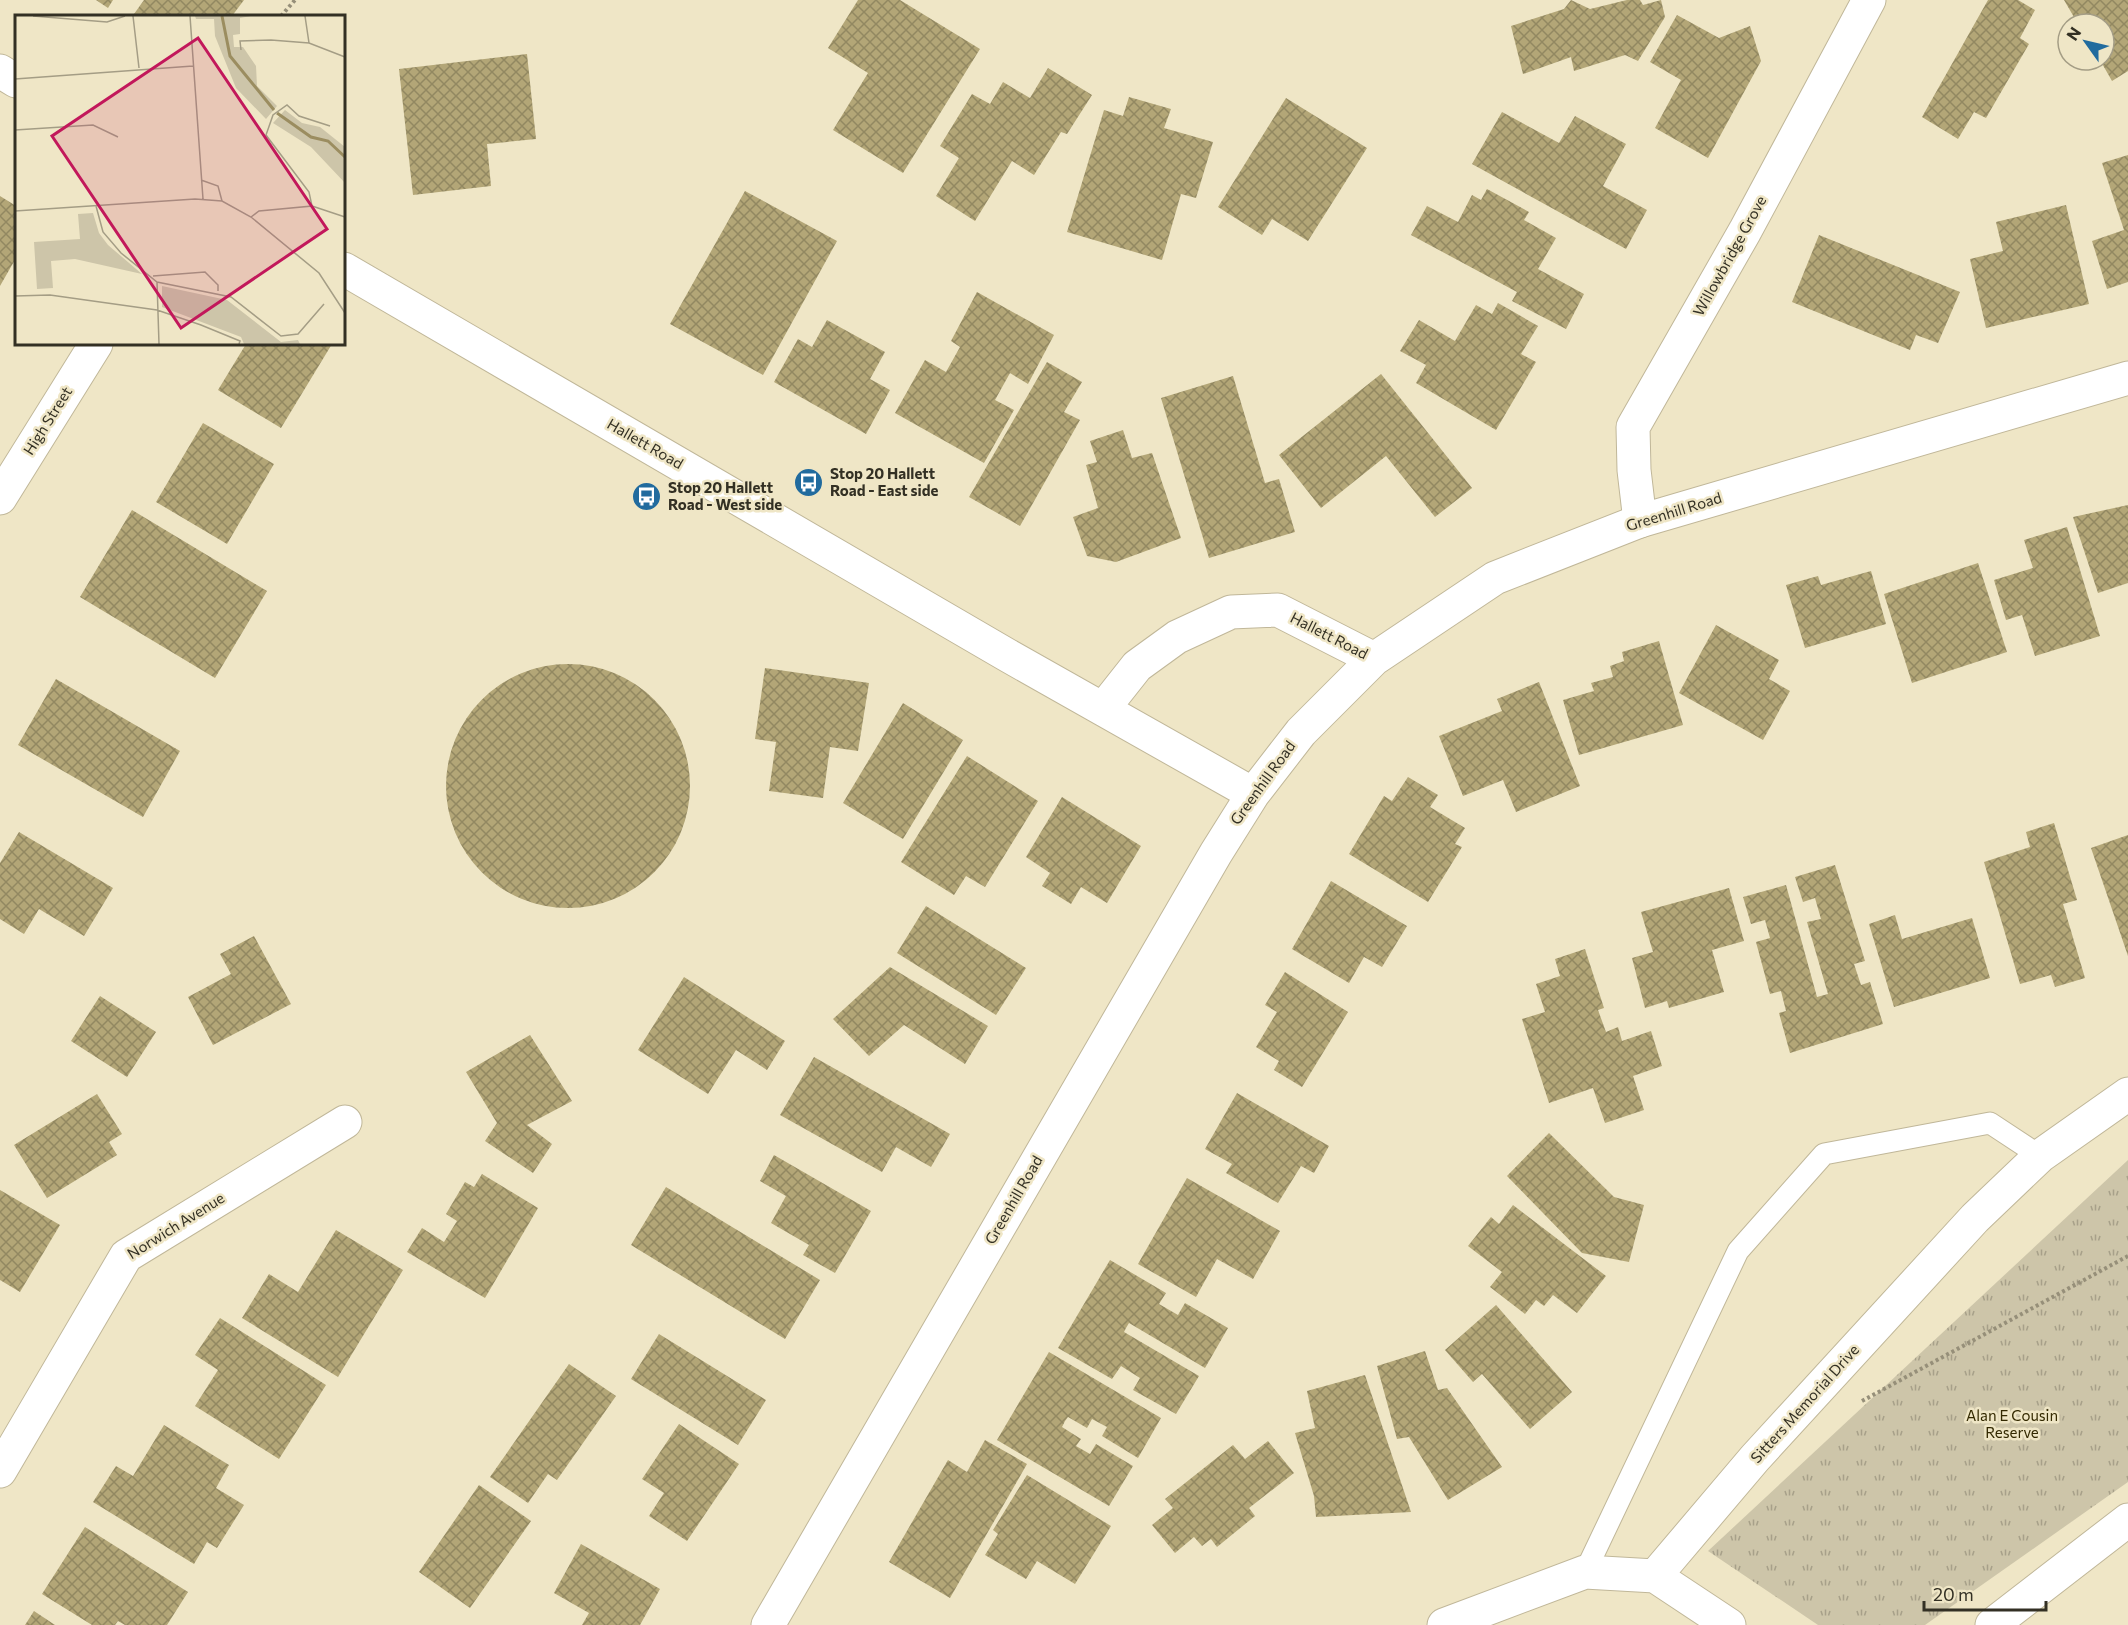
<svg xmlns="http://www.w3.org/2000/svg" width="2128" height="1625" viewBox="0 0 2128 1625" font-family="Commissioner,sans-serif">
	<style>
		.grass { fill: url(#grass-tufts) }
		.building { fill: url(#building-cross-hatch) }
		.lines { fill: none; stroke-linecap: round; stroke-linejoin: round }
		.service-casing { stroke: #c0b799; stroke-width: 23 }
		.minor-casing { stroke: #c0b799; stroke-width: 35 }
		.secondary-casing { stroke: #c0b799; stroke-width: 35 }
		.path { stroke: #968f79; stroke-width: 4; stroke-dasharray: 3 3; stroke-linecap: butt }
		.service { stroke: #fff; stroke-width: 21 }
		.minor { stroke: #fff; stroke-width: 33 }
		.secondary { stroke: #fff; stroke-width: 33 }
		.labels { text-anchor: middle; stroke-width: 5; stroke-linejoin: round; paint-order: stroke }
		.street-label { font-size: 15px; fill: #333024; stroke: #efe6c6 }
		.poi-label { font-size: 15px; font-weight: bold; fill: #333024; stroke: #efe6c6; text-anchor: start }
		.park-label { font-size: 15px; fill: #332901; stroke: #efe6c6 }
		.inset-river { fill: none; stroke: #9b8d60; stroke-width: 3 }
		.inset-road { fill: none; stroke: #a49d85; stroke-width: 1.5 }
		.view { fill: #c2185b; fill-opacity: 0.15; stroke: #c2185b; stroke-width: 3 }
		.inset-edge { fill: none; stroke: #333024; stroke-width: 3 }
	</style>
	<defs>
		<pattern id="grass-tufts" width="24" height="20" patternUnits="userSpaceOnUse" patternTransform="scale(1.5)"><rect width="24" height="20" fill="#cdc5a9"/><path d="M3 7l-1-3M5 7V3M7 7l1-3M15 17l-1-3M17 17v-4M19 17l1-3" fill="none" stroke="#a7a089"/></pattern>
		<pattern id="building-cross-hatch" width="8" height="8" patternUnits="userSpaceOnUse" patternTransform="scale(1.5)"><rect width="8" height="8" fill="#b3a677"/><path d="M0 0l8 8M0 8l8-8" fill="none" stroke="#928861"/></pattern>
	</defs>
	<rect width="100%" height="100%" fill="#efe6c6"/>
	<path class="grass" d="M2128,1160V1482L1925,1625H1818L1708,1551Z"/>
	<path class="building" d="M96,0H113L108,8Z
		M144,0H244L232,16H137L134,14Z
		M858,0H900L980,49L903,173L833,130L868,73L828,48Z
		M1571,0L1590,9L1627,0H1640L1643,5L1661,0L1665,17L1638,61L1625,55L1574,71L1571,57L1523,74L1511,26L1564,9Z
		M1988,0H2018L2035,10L2020,38L2029,44L1986,118L1974,112L1958,139L1922,117Z
		M2064,0H2128V71L2112,81L2100,60H2104V24H2078Z
		M1677,15L1719,38L1750,26L1761,61L1708,158L1655,128L1681,80L1650,62Z
		M527,54L536,139L487,144L491,186L413,195L399,69Z
		M1048,68L1092,95L1067,134L1061,132L1034,175L1012,161L975,221L936,196L959,158L940,146L972,94L990,104L1003,82L1030,98Z
		M1129,97L1171,109L1164,128L1213,142L1196,198L1181,194L1162,260L1067,232L1104,110L1123,116Z
		M1286,98L1367,148L1308,241L1272,219L1262,235L1218,207Z
		M1502,112L1559,143L1575,116L1626,144L1603,186L1647,210L1626,249L1472,164Z
		M2128,155V282L2107,289L2092,241L2124,230L2102,163Z
		M1487,189L1529,212L1524,220L1556,238L1538,269L1584,294L1566,329L1512,301L1517,292L1411,235L1427,206L1458,222L1472,195L1481,200Z
		M745,191L837,241L763,375L670,324Z
		M0,196L16,206V258L0,286Z
		M2066,205L2089,304L1986,328L1970,259L2003,251L1996,222Z
		M1819,235L1960,292L1938,343L1916,335L1910,350L1792,302Z
		M977,292L1054,335L1028,384L1010,373L995,400L1014,410L984,463L895,413L925,360L946,372L960,347L951,341Z
		M1498,303L1538,326L1521,354L1536,362L1496,430L1416,383L1426,365L1400,351L1419,320L1455,341L1476,305L1492,314Z
		M827,320L885,352L870,379L890,390L866,434L774,382L798,339L812,347Z
		M246,344H332L281,428L218,390Z
		M1047,362L1082,382L1064,412L1080,420L1020,526L969,497Z
		M1381,374L1472,488L1435,517L1386,456L1321,508L1279,455Z
		M1233,376L1265,483L1279,479L1295,532L1209,558L1161,398Z
		M203,423L274,464L227,544L156,502Z
		M1123,430L1132,458L1152,453L1181,538L1116,562L1087,556L1073,517L1098,508L1086,465L1097,462L1090,441Z
		M2128,505V583L2098,593L2073,517Z
		M132,510L267,591L215,678L80,597Z
		M2067,527L2100,636L2035,656L2022,615L2006,620L1994,580L2033,568L2024,540Z
		M1978,563L2007,652L1912,683L1884,594Z
		M1871,571L1886,624L1805,648L1786,585L1818,576L1821,585Z
		M1716,625L1779,660L1769,679L1790,691L1763,740L1679,693Z
		M1659,641L1683,725L1579,755L1563,700L1594,691L1591,683L1613,677L1610,666L1624,661L1622,652Z
		M446 786a122 122 0 1 1 244 0a122 122 0 1 1-244 0Z
		M765,668L869,683L858,751L830,747L823,798L769,791L776,742L755,739Z
		M56,679L180,751L143,817L18,745Z
		M1539,682L1580,786L1516,812L1503,780L1463,796L1439,736L1502,711L1497,699Z
		M903,703L963,740L903,839L843,803Z
		M967,756L1038,801L985,887L966,876L954,895L901,862Z
		M1408,777L1438,795L1430,807L1465,828L1455,844L1462,847L1428,902L1349,854L1384,796L1392,801Z
		M1062,797L1141,846L1107,903L1081,887L1071,904L1042,886L1050,873L1026,857Z
		M2054,823L2077,900L2063,904L2085,978L2055,987L2051,975L2020,984L1984,862L2030,847L2026,832Z
		M19,832L113,888L84,936L39,909L24,934L0,919V863Z
		M2128,835V956L2091,848Z
		M1835,865L1865,961L1854,964L1861,985L1870,982L1883,1024L1790,1053L1779,1013L1786,1011L1781,991L1770,994L1756,942L1770,938L1765,920L1751,924L1743,897L1786,885L1817,997L1828,994L1807,922L1821,919L1815,898L1803,902L1795,877Z
		M1331,881L1407,926L1382,967L1364,957L1349,983L1292,949Z
		M1729,888L1744,941L1712,950L1724,992L1669,1008L1667,1001L1645,1008L1632,958L1653,952L1641,912Z
		M926,906L1026,968L996,1015L897,953Z
		M1895,915L1902,939L1972,918L1990,978L1894,1007L1869,924Z
		M254,936L291,1004L213,1045L188,997L231,974L220,954Z
		M1585,949L1604,1008L1598,1010L1606,1032L1618,1027L1622,1041L1651,1031L1662,1066L1633,1076L1644,1110L1605,1123L1593,1088L1549,1103L1522,1019L1545,1012L1536,984L1560,976L1555,959Z
		M890,967L988,1026L965,1064L904,1025L869,1056L833,1019Z
		M1285,972L1348,1012L1302,1087L1274,1070L1279,1061L1256,1047L1277,1012L1265,1005Z
		M684,977L785,1041L767,1070L736,1050L708,1094L638,1050Z
		M100,996L156,1032L127,1077L71,1041Z
		M530,1035L572,1101L527,1125L552,1144L533,1173L485,1141L497,1123L466,1072Z
		M814,1057L950,1134L931,1167L896,1147L882,1172L780,1115Z
		M1237,1093L1329,1146L1314,1173L1301,1166L1278,1203L1226,1173L1232,1164L1205,1149Z
		M97,1094L122,1134L109,1142L117,1155L47,1198L14,1145Z
		M1549,1133L1614,1197L1644,1205L1629,1262L1582,1253L1507,1176Z
		M774,1155L871,1211L835,1273L803,1255L809,1245L771,1223L786,1196L760,1181Z
		M482,1174L538,1208L485,1298L407,1252L422,1228L444,1242L457,1221L446,1214L465,1182L474,1187Z
		M1187,1178L1280,1231L1253,1279L1217,1259L1196,1297L1138,1264Z
		M666,1187L820,1280L785,1339L631,1245Z
		M0,1190L60,1225L20,1292L0,1280Z
		M1513,1205L1606,1276L1577,1313L1553,1295L1544,1306L1536,1300L1525,1314L1490,1287L1502,1272L1468,1246L1491,1217L1499,1224Z
		M336,1230L403,1270L338,1377L242,1318L269,1274L298,1292Z
		M1110,1260L1166,1293L1159,1304L1178,1315L1185,1303L1228,1328L1205,1368L1129,1323L1126,1328L1124,1332L1199,1376L1176,1414L1133,1390L1140,1378L1121,1366L1112,1379L1058,1348Z
		M1496,1305L1572,1392L1530,1429L1482,1374L1473,1382L1445,1350Z
		M220,1318L326,1385L279,1459L195,1406L218,1370L195,1355Z
		M659,1334L766,1400L738,1445L631,1379Z
		M1425,1351L1438,1390L1447,1388L1502,1467L1448,1500L1409,1437L1397,1439L1377,1366Z
		M1049,1352L1161,1418L1138,1458L1102,1436L1107,1427L1092,1419L1087,1428L1068,1417L1065,1421L1062,1427L1081,1439L1076,1446L1090,1454L1096,1444L1133,1466L1109,1506L997,1440Z
		M569,1364L616,1396L557,1480L548,1474L528,1503L490,1477Z
		M1365,1375L1411,1512L1316,1517L1314,1496L1295,1433L1315,1428L1307,1391Z
		M679,1424L739,1464L687,1541L649,1516L664,1493L642,1479Z
		M164,1425L229,1465L216,1488L244,1505L217,1548L207,1542L194,1564L93,1502L116,1466L133,1476Z
		M985,1440L1027,1464L950,1598L889,1562L948,1460L967,1472Z
		M1268,1441L1294,1473L1249,1508L1255,1516L1217,1547L1211,1539L1202,1546L1194,1537L1175,1553L1152,1525L1173,1508L1165,1499L1233,1445L1245,1459Z
		M1027,1475L1111,1526L1075,1584L1037,1561L1026,1579L985,1555L998,1534L993,1530Z
		M479,1485L531,1521L470,1608L419,1572Z
		M85,1527L188,1592L167,1625H125L118,1621L115,1625H92L42,1594Z
		M581,1544L660,1589L640,1625H582L589,1613L554,1593Z
		M34,1611L55,1625H25Z"/>
	<g class="lines">
		<defs>
			<path id="service" d="M1585,1572L1738,1251L1824,1154L1990,1123L2040,1156"/>
			<path id="minor" d="M0,498L96,344
				M1640,521L1634,470L1633,427L1745,231L1869,0
				M0,1471L126,1256L345,1122
				M1655,1576L1729,1625
				M1444,1625L1585,1572L1655,1576L1755,1458L1975,1218L2040,1156L2128,1094
				M1992,1625L2128,1520"/>
			<path id="secondary" d="M0,71L16,81
				M344,269L1007,655L1253,794
				M1103,709L1137,666L1177,637L1231,612L1278,610L1374,659
				M768,1625L1216,853L1253,794L1301,732L1374,659L1495,578L1640,521L2128,378"/>
		</defs>
		<use href="#service" class="service-casing"/>
		<use href="#minor" class="minor-casing"/>
		<use href="#secondary" class="secondary-casing"/>
		<path class="path" d="M281,16L295,0
			M1862,1401L2128,1256"/>
		<use href="#service" class="service"/>
		<use href="#minor" class="minor"/>
		<use href="#secondary" class="secondary"/>
	</g>
	<defs>
		<symbol id="bus-disc" viewBox="-11 -11 22 22"><circle r="9.5" fill="#216b9e" stroke="#efe6c6"/><path d="M-5-6H5V4H4V6H2V4H-2V6H-4V4H-5ZM-3.5-4V0h7V-4ZM-3.5 1.2v1.5H-2V1.2ZM2 1.2v1.5H3.5V1.2Z" fill="#fff"/></symbol>
	</defs>
	<g fill-rule="evenodd">
		<use href="#bus-disc" x="792" y="466" width="33" height="33"/>
		<use href="#bus-disc" x="630" y="480" width="33" height="33"/>
	</g>
	<g class="labels">
		<g class="street-label">
			<text transform="translate(1730 256) rotate(-61)" y="5">Willowbridge Grove</text>
			<text transform="translate(48 421) rotate(-58)" y="5">High Street</text>
			<text transform="translate(645 444) rotate(30)" y="5">Hallett Road</text>
			<text transform="translate(1674 512) rotate(-17)" y="5">Greenhill Road</text>
			<text transform="translate(1329 636) rotate(27)" y="5">Hallett Road</text>
			<text transform="translate(1263 783) rotate(-54)" y="5">Greenhill Road</text>
			<text transform="translate(1014 1200) rotate(-60)" y="5">Greenhill Road</text>
			<text transform="translate(176 1226) rotate(-32)" y="5">Norwich Avenue</text>
			<text transform="translate(1805 1404) rotate(-48)" y="5">Sitters Memorial Drive</text>
		</g>
		<g class="poi-label">
			<text x="830" y="479">Stop 20 Hallett<tspan x="830" dy="17">Road - East side</tspan></text>
			<text x="668" y="493">Stop 20 Hallett<tspan x="668" dy="17">Road - West side</tspan></text>
		</g>
		<g class="park-label">
			<text x="2012" y="1421">Alan E Cousin<tspan x="2012" dy="17">Reserve</tspan></text>
		</g>
	</g>
	<g transform="translate(15 15)">
		<rect width="330" height="330" fill="#efe6c6"/>
		<path d="M180,1H236L225,3V19L218,20L219,32H228L241,51L242,71L262,91L251,104L221,73L200,21L199,4H181ZM270,95L287,108L305,112L330,132V168L296,132L258,108ZM78,198L84,218L93,230L127,259L60,244L36,246L38,273L22,274L19,227L65,224L63,199ZM147,271L212,285L266,327L283,325L285,329H229L226,322L147,292Z" fill="#cdc5a9"/>
		<path class="inset-river" d="M207,1L215,41L259,95M262,98L296,122L313,126L330,142"/>
		<path class="inset-road" d="M18,1L92,7L110,1M118,1L124,53M175,1L188,184M290,1L294,28M226,35L225,26L256,25L294,28L330,42M0,64L178,51M0,115L78,110L103,122M186,165L203,171L207,186M81,191L88,217L106,238L142,267L216,282L266,321L283,319L309,289M297,191L330,202M0,196L180,184L207,186L236,202L304,258L330,298M236,202L244,196L297,191L294,177L251,120L258,100L272,90L284,101L315,111M138,261L190,257L203,270V276M142,267L144,329M0,281L35,280L142,295L186,310L225,326L224,329"/>
		<path class="view" d="M183,23L312,214L166,313L37,121Z"/>
		<rect width="330" height="330" class="inset-edge"/>
	</g>
	<g transform="translate(2086 42) rotate(304)"><circle r="28" fill="#efe6c6" stroke="#a49d85" stroke-width="1.5"/>
	<path d="M0-4.5L10 22L0 15L-10 22Z" fill="#216b9e"/>
	<text y="-9" font-size="16" font-weight="bold" text-anchor="middle" fill="#333024">N</text>
	</g>
	<path d="M1924 1601v9h122v-9" fill="none" stroke="#333024" stroke-width="3"/>
	<text x="1933" y="1601" font-size="18" fill="#333024" stroke="#efe6c6" stroke-width="4.5" paint-order="stroke">20 m</text>
</svg>
